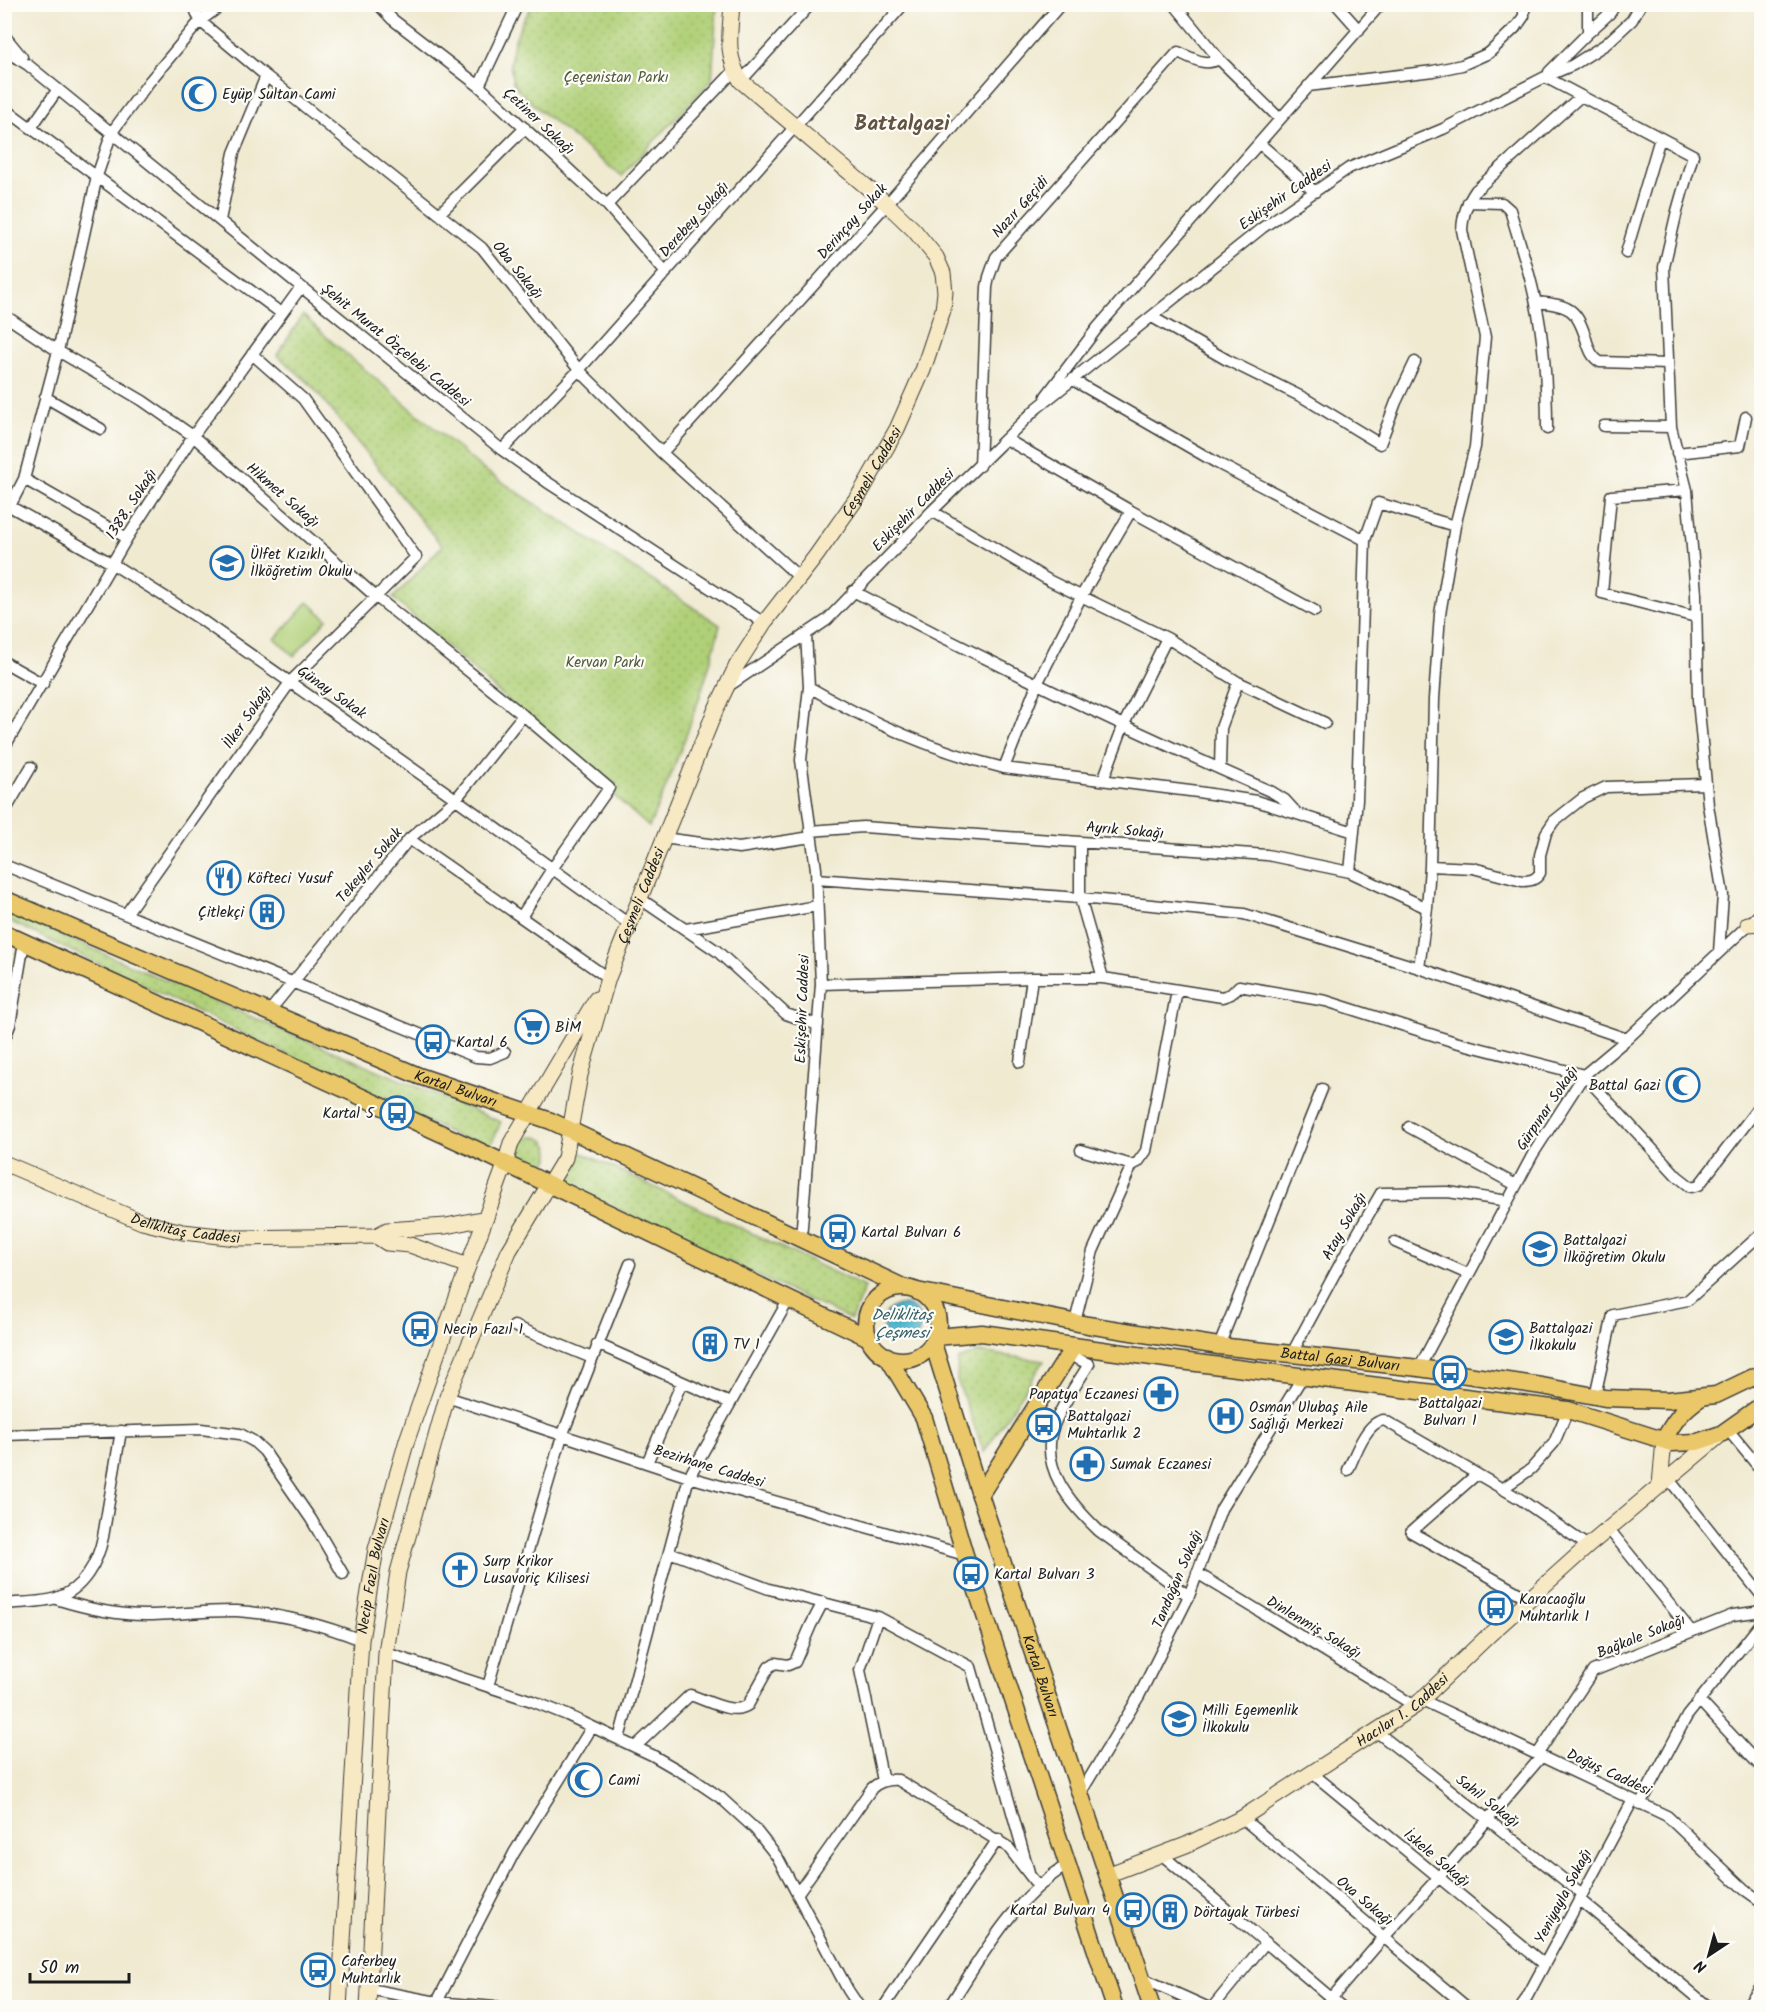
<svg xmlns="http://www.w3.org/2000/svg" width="1766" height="2012" viewBox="0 0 1766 2012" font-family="Kalam,sans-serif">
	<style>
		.grass { fill: url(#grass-dots); stroke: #66764a; stroke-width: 1.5 }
		.pitch { fill: #b0d078; stroke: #66764a; stroke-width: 1.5 }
		.water { fill: #4ab1c9; stroke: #336672; stroke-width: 1.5 }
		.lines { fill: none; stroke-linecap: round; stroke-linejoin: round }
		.street-casing { stroke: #3c3b37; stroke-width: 13 }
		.secondary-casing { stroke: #3c3b37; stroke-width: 17 }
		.primary-casing { stroke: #3c3b37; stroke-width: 19 }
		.street { stroke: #fff; stroke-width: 10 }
		.secondary { stroke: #f7e9c3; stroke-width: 15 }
		.primary { stroke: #eac769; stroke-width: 16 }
		.labels { text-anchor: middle; stroke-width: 4.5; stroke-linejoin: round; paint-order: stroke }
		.park-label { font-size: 15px; fill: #505b3c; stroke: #fdfcf7 }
		.poi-label { font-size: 15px; fill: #1c1c1c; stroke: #fdfcf7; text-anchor: start }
		.street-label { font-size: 15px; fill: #1c1c1c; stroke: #fdfcf7 }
		.water-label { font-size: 16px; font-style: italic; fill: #315f6a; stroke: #fdfcf7 }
		.district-label { font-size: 21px; font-weight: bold; fill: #635342; stroke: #fdfcf7 }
	</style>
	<defs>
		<pattern id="grass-dots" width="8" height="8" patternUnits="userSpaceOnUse" patternTransform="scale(1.5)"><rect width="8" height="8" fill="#b0d078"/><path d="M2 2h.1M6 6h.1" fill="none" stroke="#97b267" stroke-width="1.8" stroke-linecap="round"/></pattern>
	</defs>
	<rect width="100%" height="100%" fill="#fdfcf7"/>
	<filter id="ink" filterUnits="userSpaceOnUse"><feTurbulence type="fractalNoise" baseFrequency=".0167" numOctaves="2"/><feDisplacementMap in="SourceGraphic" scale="12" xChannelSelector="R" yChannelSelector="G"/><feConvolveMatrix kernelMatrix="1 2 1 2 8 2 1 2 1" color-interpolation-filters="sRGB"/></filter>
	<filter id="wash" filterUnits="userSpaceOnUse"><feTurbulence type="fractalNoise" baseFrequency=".008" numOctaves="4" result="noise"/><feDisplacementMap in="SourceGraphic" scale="24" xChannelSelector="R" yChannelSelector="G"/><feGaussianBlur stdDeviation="1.35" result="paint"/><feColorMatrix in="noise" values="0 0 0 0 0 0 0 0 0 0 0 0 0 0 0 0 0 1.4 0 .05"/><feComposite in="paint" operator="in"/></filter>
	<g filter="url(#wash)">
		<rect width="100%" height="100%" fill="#f0ead1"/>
		<path class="grass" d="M533,5H717L712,80L621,176L545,115L518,90L513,82L510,64L514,42L522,22Z
			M303,315L331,341L484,470L720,625C704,694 677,762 649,827L393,598L442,546L310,384L277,355Z
			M4,910L178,986L501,1122L488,1151L5,919Z
			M518 1153a16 16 0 1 1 32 0a16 16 0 1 1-32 0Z
			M574,1149L865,1287L851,1320L562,1183Z
			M979,1352L1044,1361L984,1452L957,1380L958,1360Z"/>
		<path class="pitch" d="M308,602L327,619L294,656L275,639Z"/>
		<path class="water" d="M883 1324a19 19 0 1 1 38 0a19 19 0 1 1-38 0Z"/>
	</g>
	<g filter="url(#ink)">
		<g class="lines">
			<defs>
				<path id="street" d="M193,4L200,21L266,76L482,248L579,370L662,453L799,577
					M378,4L392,19L479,86L607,205L666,273
					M1174,4L1219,59L1280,119
					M1336,4L1359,30
					M1588,33V4
					M4,35L22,57
					M4,50L28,65L502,450L547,482L764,623
					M1549,72L1588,33L1610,13L1616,4
					M1545,77L1693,155L1677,211L1664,267L1671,427L1687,490L1696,593L1698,700L1708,805L1723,895L1719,952
					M741,81L811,4
					M479,86L516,8
					M1308,86L1433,71L1462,65L1489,53L1517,26L1524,16V4
					M4,108L281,313
					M31,128L58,89
					M1259,143L1315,192
					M1468,202L1502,203L1510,210C1519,241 1530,272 1536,304C1545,346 1547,387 1547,429
					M607,205L735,70
					M439,214L525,128
					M220,220L234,153L266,76
					M1626,253L1660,138
					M1536,302C1571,305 1577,309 1587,342C1590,351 1592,357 1600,362L1668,364
					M4,315L58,351L143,401L193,436L375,596L523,715L609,788L552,869L521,917
					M1152,317L1227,360L1304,398L1380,444L1396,402L1415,362
					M1073,380L1217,463L1365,540
					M1046,396L1098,327L1381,4
					M45,397L101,429
					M1604,426L1671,427
					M1006,439L1131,511
					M502,450L579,370L904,4
					M662,453L887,204L1061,4
					M1677,453L1740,446L1746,417
					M980,466L987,287L989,277L996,257L1178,52C1192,58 1205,67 1219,59
					M24,479L127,538
					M1687,490L1611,496L1602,593L1696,617
					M4,503L111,563L200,619L456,799L629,924
					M10,506L24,479L58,351L97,176L112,132L149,82L200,21L223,4
					M932,511L1050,581L1167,638L1238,682L1325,723
					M853,591C990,663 1130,730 1272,792L1285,800L1295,811
					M4,662L43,684
					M727,687L827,620L932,511L1037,408L1262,228L1349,168L1443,129L1545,77L1573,65L1606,44L1632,20L1641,4
					M809,687C869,722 935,751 1004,768L1198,792L1256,801L1354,832
					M4,748L127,538L193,436L301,287
					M1004,768L1037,684L1082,595L1131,511L1315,611
					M1220,768L1221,728L1238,682
					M1103,780L1124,724L1167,638
					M4,813L31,767
					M810,831L863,827L1267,855L1350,872L1427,908
					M663,838L739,848L811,837
					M409,839L608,978
					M1080,842V898L1103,978
					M4,865L476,1057L490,1058L505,1052
					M1430,866L1473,868L1522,881C1530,881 1536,880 1540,873V855L1546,833L1554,821L1583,798L1606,787L1706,784
					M1350,872L1357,800L1365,540L1378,503L1455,526
					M816,879L1080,898L1244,914L1419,968L1627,1039
					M639,898L717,951L786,1014L818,1025
					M126,914L291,681L416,557L303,399L252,354
					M686,929L817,906
					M1419,968L1427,908L1430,866L1434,699L1440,614L1455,526L1475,447L1485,337L1462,230C1463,214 1467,203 1476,190L1581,96
					M821,984L1032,978H1103L1222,997L1231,994L1239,986L1326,1001L1455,1042L1584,1075L1677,1176L1691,1187L1699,1185L1762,1103
					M268,1013L409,839L456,799L523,715
					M4,1040L10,1025L24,942
					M1020,1062L1032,978
					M1409,1127L1516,1185
					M1081,1150L1132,1165
					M801,1239L821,984L816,869L801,760L809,687L806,634
					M1395,1242L1468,1274
					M1075,1322L1093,1251L1132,1165L1138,1162L1146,1151L1177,991
					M514,1326L592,1358
					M597,1344L730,1403
					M1219,1346L1322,1089
					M1069,1355L1089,1364C1077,1384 1062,1404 1054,1425C1038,1467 1071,1504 1099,1531L1189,1596
					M1291,1355L1341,1262L1381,1193L1448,1192L1508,1201
					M1419,1368L1533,1154L1584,1075L1627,1039L1762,912
					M1595,1396L1613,1315L1688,1300L1762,1233
					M447,1397L689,1477L965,1555
					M1728,1430L1762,1471
					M4,1435L201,1429L240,1434L253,1441L264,1451L311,1519L343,1574
					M647,1463L682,1382
					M1348,1470C1355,1455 1366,1422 1384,1420L1520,1499L1588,1546
					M1477,1474L1411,1532L1529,1599
					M1668,1478L1762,1596
					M1502,1489L1531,1469L1554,1443L1568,1410
					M1608,1528L1691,1631
					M669,1552L769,1589L878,1617L971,1667L1029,1872
					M1197,1573L1415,1706
					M56,1599C85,1608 115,1615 145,1615C176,1615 206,1610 237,1611C280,1614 321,1624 361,1640
					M4,1604C20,1602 42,1603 56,1598C83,1590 98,1562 103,1537L121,1431
					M878,1617L860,1670L883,1781
					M386,1653L532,1701L567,1715L652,1755L690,1777L721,1798L755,1829L778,1858L848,1990L860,2008
					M488,1686L562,1436L630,1264
					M1422,1700L1667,1816L1745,1890L1762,1902
					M1699,1700L1762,1768
					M1377,1732L1582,1894
					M619,1739L689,1477L789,1299
					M635,1747L690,1695C707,1700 733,1716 748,1705L769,1667L775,1663L788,1665L795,1662L811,1625L823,1602
					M1537,1755L1593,1671L1733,1615L1762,1611
					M1312,1773L1544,1964
					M1080,1794L1139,1696L1189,1596L1221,1509L1303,1376
					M1640,1804L1687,1716L1762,1622
					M1242,1818L1468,2008
					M1161,1854L1343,2008
					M797,1894L872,1788C880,1781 888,1779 898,1780L1008,1847L1038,1886
					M1579,1899L1710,2008
					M1142,1978L1209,2008
					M369,1989L437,2002L506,2008
					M437,2002L514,1853L592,1727
					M883,2008L998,1839
					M948,2008C984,1953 1012,1900 1068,1864
					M1212,2008L1266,1942
					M1323,2008L1384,1937L1438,1878L1541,1757
					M1521,2008L1633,1800
					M1745,2008L1762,1985"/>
				<g id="secondary">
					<path d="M1748,924L1762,923"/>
					<path id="s1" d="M4,1163L142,1222L183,1232L237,1238L376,1236L387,1243L410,1245L468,1266"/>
					<path d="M376,1236L387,1230L446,1226L486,1218"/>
					<path d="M1660,1485L1664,1440"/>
					<path id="s2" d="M1107,1875L1186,1845L1242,1818L1415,1706L1488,1636L1588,1546L1718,1437"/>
					<path id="s3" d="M339,2008L361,1640L376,1549L407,1440L468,1266L505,1165L511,1143L596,999"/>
					<path id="s4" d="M368,2008L386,1653L398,1572L447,1397L509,1251L565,1158L580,1075L608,978L715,711L737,665L764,623L816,556L861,492L897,429L923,370L943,310L945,292L943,273L936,257L914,230L887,204L741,81C725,55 730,34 732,4"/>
				</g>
				<g id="primary">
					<path id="s5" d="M4,899L419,1076L551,1121L905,1288"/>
					<path d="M4,933L473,1148L869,1338"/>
					<circle cx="902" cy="1324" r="36"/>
					<path id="s6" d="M917,1291L1088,1325L1219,1346L1419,1368L1542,1386L1605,1398L1668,1400L1716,1395L1762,1373"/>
					<path d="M936,1337L982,1333L1173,1360L1568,1410L1672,1443L1697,1442L1721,1434L1762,1405"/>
					<path id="s7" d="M933,1343L980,1495L1152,2008"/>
					<path d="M887,1356L924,1418L965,1555L1115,2008"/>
					<path d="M1664,1440C1673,1422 1682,1410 1700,1398"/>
					<path d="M980,1495L1074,1346"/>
				</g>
			</defs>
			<use href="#street" class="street-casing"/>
			<use href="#secondary" class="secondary-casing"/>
			<use href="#primary" class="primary-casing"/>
			<use href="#street" class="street"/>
			<use href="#secondary" class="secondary"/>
			<use href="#primary" class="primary"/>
		</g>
	</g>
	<defs>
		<symbol id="mosque-ring" viewBox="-11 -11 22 22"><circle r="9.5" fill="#fdfcf7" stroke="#1f6fb2" stroke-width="1.5"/><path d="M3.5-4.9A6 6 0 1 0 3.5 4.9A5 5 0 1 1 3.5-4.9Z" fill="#1f6fb2"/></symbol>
		<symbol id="school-ring" viewBox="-11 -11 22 22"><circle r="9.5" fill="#fdfcf7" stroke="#1f6fb2" stroke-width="1.5"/><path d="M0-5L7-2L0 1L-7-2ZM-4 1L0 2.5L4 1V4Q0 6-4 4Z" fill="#1f6fb2"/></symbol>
		<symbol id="restaurant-ring" viewBox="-11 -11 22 22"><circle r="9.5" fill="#fdfcf7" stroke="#1f6fb2" stroke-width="1.5"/><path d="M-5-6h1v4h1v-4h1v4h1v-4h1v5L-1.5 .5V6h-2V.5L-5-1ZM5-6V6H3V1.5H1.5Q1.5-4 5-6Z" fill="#1f6fb2"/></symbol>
		<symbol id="building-ring" viewBox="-11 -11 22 22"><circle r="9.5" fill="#fdfcf7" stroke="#1f6fb2" stroke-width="1.5"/><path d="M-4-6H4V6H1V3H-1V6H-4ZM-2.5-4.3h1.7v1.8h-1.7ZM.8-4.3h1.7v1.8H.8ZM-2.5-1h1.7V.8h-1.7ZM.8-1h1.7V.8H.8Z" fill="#1f6fb2"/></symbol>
		<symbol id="supermarket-ring" viewBox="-11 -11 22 22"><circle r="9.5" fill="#fdfcf7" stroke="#1f6fb2" stroke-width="1.5"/><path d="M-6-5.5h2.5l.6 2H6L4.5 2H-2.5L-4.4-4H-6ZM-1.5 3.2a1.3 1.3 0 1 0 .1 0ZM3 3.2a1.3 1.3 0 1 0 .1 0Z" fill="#1f6fb2"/></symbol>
		<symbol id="bus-ring" viewBox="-11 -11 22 22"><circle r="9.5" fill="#fdfcf7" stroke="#1f6fb2" stroke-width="1.5"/><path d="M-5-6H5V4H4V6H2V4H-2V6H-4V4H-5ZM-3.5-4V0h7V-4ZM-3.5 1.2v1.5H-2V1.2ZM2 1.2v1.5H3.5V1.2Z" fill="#1f6fb2"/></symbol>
		<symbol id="pharmacy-ring" viewBox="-11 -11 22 22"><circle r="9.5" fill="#fdfcf7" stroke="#1f6fb2" stroke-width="1.5"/><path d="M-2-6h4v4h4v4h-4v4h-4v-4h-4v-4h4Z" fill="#1f6fb2"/></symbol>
		<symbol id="hospital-ring" viewBox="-11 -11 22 22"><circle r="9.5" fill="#fdfcf7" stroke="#1f6fb2" stroke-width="1.5"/><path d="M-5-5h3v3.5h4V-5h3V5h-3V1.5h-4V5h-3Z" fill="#1f6fb2"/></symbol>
		<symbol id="church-ring" viewBox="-11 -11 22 22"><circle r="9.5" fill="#fdfcf7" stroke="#1f6fb2" stroke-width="1.5"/><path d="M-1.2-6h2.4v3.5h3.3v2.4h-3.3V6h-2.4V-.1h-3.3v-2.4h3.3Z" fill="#1f6fb2"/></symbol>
	</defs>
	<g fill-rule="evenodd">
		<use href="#mosque-ring" x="180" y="75" width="38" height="38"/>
		<use href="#school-ring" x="208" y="544" width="38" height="38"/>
		<use href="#restaurant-ring" x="205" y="859" width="38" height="38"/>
		<use href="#building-ring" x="248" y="893" width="38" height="38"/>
		<use href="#supermarket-ring" x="513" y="1008" width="38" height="38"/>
		<use href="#bus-ring" x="414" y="1023" width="38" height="38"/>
		<use href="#mosque-ring" x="1664" y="1066" width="38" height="38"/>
		<use href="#bus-ring" x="378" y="1094" width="38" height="38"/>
		<use href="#bus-ring" x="819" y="1213" width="38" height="38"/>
		<use href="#school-ring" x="1521" y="1230" width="38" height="38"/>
		<use href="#bus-ring" x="401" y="1310" width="38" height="38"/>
		<use href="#school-ring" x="1487" y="1318" width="38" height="38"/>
		<use href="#building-ring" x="691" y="1325" width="38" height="38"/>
		<use href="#bus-ring" x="1431" y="1354" width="38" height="38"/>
		<use href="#pharmacy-ring" x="1142" y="1375" width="38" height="38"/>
		<use href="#hospital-ring" x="1207" y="1397" width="38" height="38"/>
		<use href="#bus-ring" x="1025" y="1406" width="38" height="38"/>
		<use href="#pharmacy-ring" x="1068" y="1445" width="38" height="38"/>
		<use href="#church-ring" x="441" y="1551" width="38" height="38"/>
		<use href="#bus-ring" x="952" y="1555" width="38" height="38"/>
		<use href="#bus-ring" x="1477" y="1589" width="38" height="38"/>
		<use href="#school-ring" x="1160" y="1700" width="38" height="38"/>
		<use href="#mosque-ring" x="566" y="1761" width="38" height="38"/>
		<use href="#bus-ring" x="1114" y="1891" width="38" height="38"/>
		<use href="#building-ring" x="1151" y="1893" width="38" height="38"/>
		<use href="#bus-ring" x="299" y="1951" width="38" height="38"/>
	</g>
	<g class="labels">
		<g class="park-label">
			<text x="616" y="82">Çeçenistan Parkı</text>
			<text x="605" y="667">Kervan Parkı</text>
		</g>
		<g class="poi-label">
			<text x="222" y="99">Eyüp Sultan Cami</text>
			<text x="250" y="559">Ülfet Kızıklı<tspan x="250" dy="17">İlköğretim Okulu</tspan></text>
			<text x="247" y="883">Köfteci Yusuf</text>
			<text x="244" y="917" text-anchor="end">Çitlekçi</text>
			<text x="555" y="1032">BİM</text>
			<text x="456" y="1047">Kartal 6</text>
			<text x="1660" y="1090" text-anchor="end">Battal Gazi</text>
			<text x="374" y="1118" text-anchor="end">Kartal 5</text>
			<text x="861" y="1237">Kartal Bulvarı 6</text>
			<text x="1563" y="1245">Battalgazi<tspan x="1563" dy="17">İlköğretim Okulu</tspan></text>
			<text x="1529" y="1333">Battalgazi<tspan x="1529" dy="17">İlkokulu</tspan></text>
			<text x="443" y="1334">Necip Fazıl 1</text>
			<text x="733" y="1349">TV 1</text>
			<text x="1138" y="1399" text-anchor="end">Papatya Eczanesi</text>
			<text x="1450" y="1408" text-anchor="middle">Battalgazi<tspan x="1450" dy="17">Bulvarı 1</tspan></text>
			<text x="1249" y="1412">Osman Ulubaş Aile<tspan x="1249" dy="17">Sağlığı Merkezi</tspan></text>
			<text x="1067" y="1421">Battalgazi<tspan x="1067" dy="17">Muhtarlık 2</tspan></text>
			<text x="1110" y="1469">Sumak Eczanesi</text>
			<text x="483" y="1566">Surp Krikor<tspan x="483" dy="17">Lusavoriç Kilisesi</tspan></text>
			<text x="994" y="1579">Kartal Bulvarı 3</text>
			<text x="1519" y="1604">Karacaoğlu<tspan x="1519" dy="17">Muhtarlık 1</tspan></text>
			<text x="1202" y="1715">Milli Egemenlik<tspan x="1202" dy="17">İlkokulu</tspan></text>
			<text x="608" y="1785">Cami</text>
			<text x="1110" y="1915" text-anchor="end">Kartal Bulvarı 4</text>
			<text x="1193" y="1917">Dörtayak Türbesi</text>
			<text x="341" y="1966">Caferbey<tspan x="341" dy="17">Muhtarlık</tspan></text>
		</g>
		<g class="street-label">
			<text transform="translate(539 121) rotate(43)" y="5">Çetiner Sokağı</text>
			<text transform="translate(1285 195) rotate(-35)" y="5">Eskişehir Caddesi</text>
			<text transform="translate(1020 207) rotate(-48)" y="5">Nazır Geçidi</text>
			<text transform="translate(694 219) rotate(-48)" y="5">Derebey Sokağı</text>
			<text transform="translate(852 221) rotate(-48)" y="5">Derinçay Sokak</text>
			<text transform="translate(518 270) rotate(51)" y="5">Oba Sokağı</text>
			<text transform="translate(396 345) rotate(39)" y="5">Şehit Murat Özçelebi Caddesi</text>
			<text dy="5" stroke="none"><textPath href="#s4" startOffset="1646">Çeşmeli Caddesi</textPath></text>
			<text transform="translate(283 495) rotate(41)" y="5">Hikmet Sokağı</text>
			<text transform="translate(131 504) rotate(-57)" y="5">1388. Sokağı</text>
			<text transform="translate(913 510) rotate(-45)" y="5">Eskişehir Caddesi</text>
			<text transform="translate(332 692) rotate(35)" y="5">Günay Sokak</text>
			<text transform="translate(247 717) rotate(-55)" y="5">İlker Sokağı</text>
			<text transform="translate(1125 830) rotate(5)" y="5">Ayrık Sokağı</text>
			<text transform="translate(369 865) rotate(-50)" y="5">Tekeyler Sokak</text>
			<text dy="5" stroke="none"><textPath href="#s4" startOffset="1160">Çeşmeli Caddesi</textPath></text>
			<text transform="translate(802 1009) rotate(-88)" y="5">Eskişehir Caddesi</text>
			<text dy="5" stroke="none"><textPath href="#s5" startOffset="490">Kartal Bulvarı</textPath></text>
			<text transform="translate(1547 1108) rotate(-56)" y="5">Gürpınar Sokağı</text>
			<text dy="5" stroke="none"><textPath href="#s1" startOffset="194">Deliklitaş Caddesi</textPath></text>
			<text transform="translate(1344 1226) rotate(-60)" y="5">Atay Sokağı</text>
			<text dy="5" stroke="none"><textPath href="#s6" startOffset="429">Battal Gazi Bulvarı</textPath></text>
			<text transform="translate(709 1466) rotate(17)" y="5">Bezirhane Caddesi</text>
			<text dy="5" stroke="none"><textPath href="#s3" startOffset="434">Necip Fazıl Bulvarı</textPath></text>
			<text transform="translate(1177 1579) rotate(-67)" y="5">Tandoğan Sokağı</text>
			<text transform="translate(1314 1627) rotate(31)" y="5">Dinlenmiş Sokağı</text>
			<text transform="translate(1641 1636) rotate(-22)" y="5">Bağkale Sokağı</text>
			<text dy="5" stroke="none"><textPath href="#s7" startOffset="350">Kartal Bulvarı</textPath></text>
			<text dy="5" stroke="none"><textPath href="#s2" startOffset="340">Hacılar 1. Caddesi</textPath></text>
			<text transform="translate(1609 1772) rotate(25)" y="5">Doğuş Caddesi</text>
			<text transform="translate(1488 1801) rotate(38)" y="5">Sahil Sokağı</text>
			<text transform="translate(1437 1858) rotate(40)" y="5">İskele Sokağı</text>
			<text transform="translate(1563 1896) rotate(-62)" y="5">Yeniyayla Sokağı</text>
			<text transform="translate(1365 1901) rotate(40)" y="5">Ova Sokağı</text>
		</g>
		<g class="water-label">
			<text x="902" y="1320">Deliklitaş<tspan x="902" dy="18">Çeşmesi</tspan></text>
		</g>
		<g class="district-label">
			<text x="902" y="130">Battalgazi</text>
		</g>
	</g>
	<rect width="1766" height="2012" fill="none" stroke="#fdfcf7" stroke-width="24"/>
	<g transform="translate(1709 1955) rotate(216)" stroke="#fdfcf7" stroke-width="4.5" paint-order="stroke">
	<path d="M0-4.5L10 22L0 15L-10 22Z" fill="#1c1c1c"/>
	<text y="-9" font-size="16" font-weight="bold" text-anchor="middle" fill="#1c1c1c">N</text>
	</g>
	<path d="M30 1973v9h99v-9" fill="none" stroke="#1c1c1c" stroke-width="3"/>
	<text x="39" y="1973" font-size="18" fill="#1c1c1c" stroke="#fdfcf7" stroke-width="4.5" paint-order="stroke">50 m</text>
</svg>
